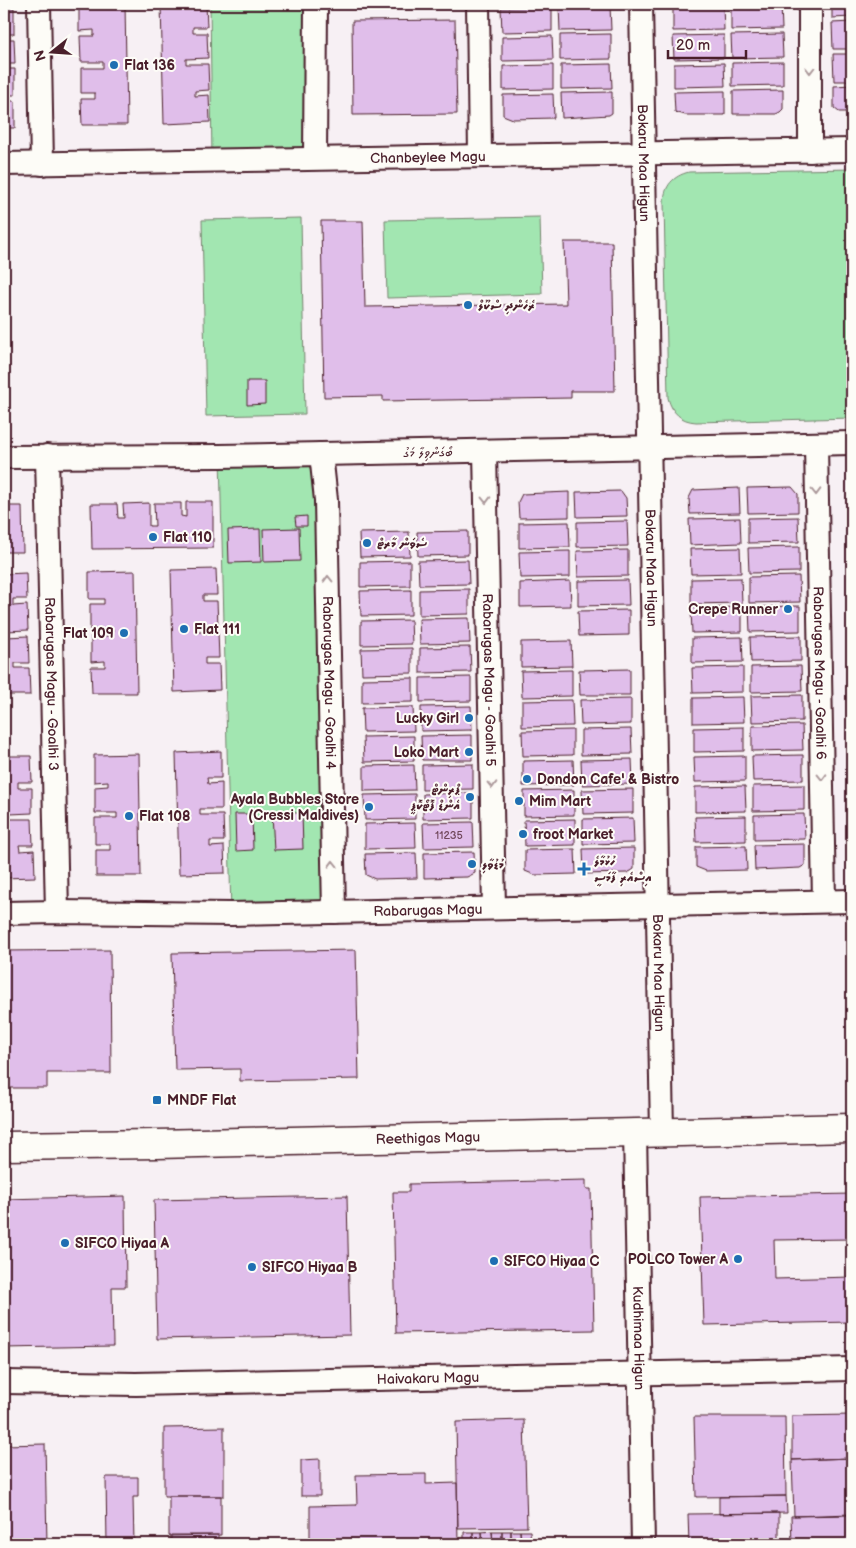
<svg xmlns="http://www.w3.org/2000/svg" width="856" height="1548" viewBox="0 0 856 1548" font-family="'Balsamiq Sans','Noto Sans Thaana',sans-serif">
	<style>
		.green { fill: #a2e6b1; stroke: #76826e }
		.building { fill: #e0beea; stroke: #4a1f2b }
		.lines { fill: none; stroke-linecap: round; stroke-linejoin: round }
		.minor-casing { stroke: #4a1f2b; stroke-width: 26 }
		.tertiary-casing { stroke: #4a1f2b; stroke-width: 31 }
		.minor { stroke: #fdfcf7; stroke-width: 22 }
		.tertiary { stroke: #fdfcf7; stroke-width: 28 }
		.oneway { stroke: #ac999b }
		.poi-dot { fill: #1f6fb2; stroke: #fdfcf7; stroke-width: 2 }
		.labels { text-anchor: middle; stroke-width: 4; stroke-linejoin: round; paint-order: stroke }
		.number-label { font-size: 11px; fill: #70475b }
		.poi-label { font-size: 14px; font-weight: bold; fill: #4a1f2b; stroke: #fdfcf7; text-anchor: start }
		.street-label { font-size: 14px; fill: #4a1f2b; stroke: #fdfcf7 }
	</style>
	<rect width="100%" height="100%" fill="#f7f0f4"/>
	<filter id="ink" filterUnits="userSpaceOnUse"><feTurbulence type="fractalNoise" baseFrequency=".02" numOctaves="2"/><feDisplacementMap in="SourceGraphic" scale="10" xChannelSelector="R" yChannelSelector="G"/><feConvolveMatrix kernelMatrix="1 2 1 2 8 2 1 2 1" color-interpolation-filters="sRGB"/></filter>
	<g filter="url(#ink)">
		<path class="green" d="M210,4H316L315,158L212,161Z
			M852,169V418L696,422C681,421 672,413 668,398L664,203C664,186 673,176 689,172Z
			M540,217L542,294L387,298L385,220Z
			M301,218L305,414L206,416L202,220Z
			M321,454L334,912L231,914L220,456Z"/>
		<path class="building" d="M79,4H125L127,125H82L81,99H95V93H81V68H103V62H81L80,36H94V30L79,31Z
			M161,4H206L207,27H193V33H207L208,58L186,59V64H208L209,90L195,91V96L209,95L210,122L164,124Z
			M832,4H852V17L832,18Z
			M781,5L782,29L731,30V6Z
			M559,6H610L611,30L560,31Z
			M723,6L724,30L673,31V7Z
			M552,7V31L502,32L501,8Z
			M4,8H14V34H4Z
			M455,20L457,114L353,115L352,21Z
			M852,22V49H833L832,23Z
			M611,34V59L560,60V35Z
			M782,34L783,57L732,58L731,35Z
			M724,35V58L674,59L673,36Z
			M552,36L553,60L502,61V37Z
			M4,39H14L15,64H4Z
			M833,54H852V81H834Z
			M783,62V85L732,86V63Z
			M724,63L725,86L674,87V64Z
			M611,64L612,88L561,89V65Z
			M553,65V89L503,90V66Z
			M4,69H15V95H4Z
			M852,85V112H839L834,108V86Z
			M783,90V109L780,112L776,114H733V91Z
			M725,91V115H685L675,112L674,92Z
			M612,92V113L609,115L562,118L561,93Z
			M553,94L554,118L513,119L503,115V95Z
			M4,101H15V128H4Z
			M321,221H363L365,307L566,304L564,242H612L615,391H571V398L383,401V396L324,397Z
			M247,381H265V404L247,405Z
			M792,487L798,494V512L748,513L747,488Z
			M852,487V511H849V495Z
			M739,488L740,513L690,514L689,498L693,490Z
			M621,491L626,498L627,516L577,517L576,492Z
			M569,492V517L519,518L518,502L522,494Z
			M186,502H213V548L92,549L91,504H117L118,518H124L123,504L149,503V526H155L154,503H181V516L186,517Z
			M4,506H22L23,552H4Z
			M307,516V526H296L295,517Z
			M849,516H852V541H849Z
			M798,517L799,542L748,543V518Z
			M740,518L741,543L690,545L689,519Z
			M627,521L628,546L577,547V522Z
			M569,522L570,547L519,548V523Z
			M299,528L300,561L264,562L263,529Z
			M260,529L261,562L229,563L228,530Z
			M468,531V555L418,556L417,532Z
			M409,532L410,556L360,557L359,533Z
			M849,545H852V571H850Z
			M799,547V572L749,573L748,548Z
			M740,548L741,573L691,574L690,549Z
			M628,550V576L578,577L577,551Z
			M570,551V577L520,578L519,552Z
			M468,560L469,584L419,585L418,561Z
			M410,561V586L360,587V562Z
			M216,569L217,595H203V601H217L218,626L196,627V632H218L219,658H205V664H219L220,690L174,692L171,570Z
			M135,571L137,693H92L91,667H105V661L91,662V636H113V630H90V604H104V599H89V572Z
			M26,573L27,599H13V606L27,605L28,630L6,631V637L28,636L29,663H15V668H29L30,695H4V574Z
			M799,576L800,602L749,603V577Z
			M741,578L742,603L691,604V579Z
			M628,580L629,605L578,606V581Z
			M570,581L571,606L520,607V583Z
			M469,589V614L419,615V590Z
			M411,590V615L361,616L360,591Z
			M800,606V631L750,632L749,607Z
			M742,607V632L692,633L691,608Z
			M629,610V635L579,636L578,611Z
			M469,618L470,643L420,644L419,619Z
			M411,620L412,644L361,645V621Z
			M801,636V661L751,662L750,637Z
			M742,637L743,662L692,663V638Z
			M571,641L572,666L521,667V642Z
			M470,647L471,672L420,673V648Z
			M412,648V673L362,674L361,649Z
			M801,666L802,691L751,692V667Z
			M743,667V692L693,693L692,668Z
			M630,669V695H580L579,670Z
			M572,670V696L522,697L521,671Z
			M471,677V701L420,702V678Z
			M413,678V702L362,703V679Z
			M802,695V721L752,722L751,696Z
			M743,697L744,722L693,723V698Z
			M631,699V724L581,725L580,700Z
			M572,700L573,726L522,727V701Z
			M471,706L472,730L421,731V707Z
			M413,707L414,731L363,732L362,708Z
			M802,725L803,750L752,751V726Z
			M744,727V751L694,752V728Z
			M631,729L632,754L581,755V730Z
			M573,730V755L523,756L522,731Z
			M472,735V760H422L421,736Z
			M414,736V761L364,762L363,737Z
			M221,751V778H207L208,784L222,783V809H200V815H223L224,841H210V847L224,846L225,873L179,874L176,753Z
			M139,754L141,876H96V850H110V844H95V818H117V813H95V787L108,786V781L94,782V755Z
			M803,755V780L753,781L752,756Z
			M4,756H31L32,782H18V788H32V813L10,814V819H32L33,845H19L20,851L34,850L35,877L4,878Z
			M745,756V781L695,782L694,757Z
			M632,759L633,784L582,785L581,760Z
			M573,760L574,785L523,786V761Z
			M473,764V789L422,790V765Z
			M414,765L415,790L364,791V766Z
			M804,785V810L753,811V786Z
			M745,786L746,811L695,812V787Z
			M633,789V813L583,814L582,790Z
			M574,790V815L524,816V791Z
			M473,793V818L423,819V794Z
			M415,794V819L365,820L364,795Z
			M272,813H302L303,849L274,850Z
			M235,814H252L253,850L236,851Z
			M804,814L805,839L754,840V815Z
			M746,816V841L696,842L695,817Z
			M633,818L634,843L583,844V819Z
			M575,819V845L525,846L524,820Z
			M473,822L474,847L424,848L423,823Z
			M415,823L416,848L365,849V824Z
			M805,844V865L800,868L755,870L754,845Z
			M746,846L747,870L706,871L696,867V847Z
			M634,848V869L631,871L627,873L584,874L583,849Z
			M575,849L576,874L535,875L525,871V850Z
			M474,852L475,873L467,877L424,878V853Z
			M416,853L417,878L375,879L366,875L365,854Z
			M110,950L111,1073H47V1088H4V951Z
			M356,950L359,1079L240,1081V1069L175,1070L172,953Z
			M586,1180V1189H591L594,1330L396,1333L393,1192H409V1184Z
			M852,1194V1239L774,1240L775,1279L852,1277V1322L704,1325L700,1197Z
			M125,1196L126,1287H112L113,1346L4,1348V1199Z
			M347,1196L350,1335L157,1339L154,1200Z
			M852,1415V1458L792,1460V1416Z
			M694,1417H785L786,1496L696,1497Z
			M524,1420L527,1527L458,1528L456,1422Z
			M224,1427V1496H164V1428Z
			M45,1444L47,1544H4V1445Z
			M852,1458V1515L794,1516L792,1460Z
			M320,1459V1496H301V1460Z
			M426,1474V1484L457,1483L458,1544H310V1506L357,1505L356,1475Z
			M106,1477H138V1497H133L134,1544H107Z
			M169,1496H221V1535L169,1536Z
			M786,1496L787,1513L719,1514V1497Z
			M779,1513V1544H689L688,1514Z
			M852,1514V1544H792L791,1516Z
			M492,1531L493,1544H483L482,1532Z
			M492,1531H502V1544H493Z
			M502,1531H511V1544H502Z
			M511,1531H520L521,1544H511Z
			M520,1531H530L531,1544H521Z
			M464,1532H473V1544H464Z
			M473,1532H482L483,1544H473Z
			M171,1535H218V1544H171Z"/>
		<g class="lines">
			<defs>
				<g id="minor">
					<path d="M39,4L42,164"/>
					<path d="M478,4L480,155"/>
					<path id="s1" d="M641,4L662,1132"/>
					<path d="M810,4V151"/>
					<path d="M315,158L316,4"/>
					<path id="s2" d="M4,164L852,150"/>
					<path id="s3" d="M816,444L824,901"/>
					<path id="s4" d="M485,451L494,908"/>
					<path id="s5" d="M321,454L326,500L334,912"/>
					<path id="s6" d="M47,456L57,912"/>
					<path d="M4,457L220,456L852,443"/>
					<path id="s7" d="M4,913L57,912L231,914L852,901"/>
					<path id="s8" d="M635,1133L643,1544"/>
					<path id="s9" d="M4,1382L136,1384L852,1369"/>
				</g>
				<g id="tertiary">
					<path id="s10" d="M4,1146L157,1144L852,1128"/>
				</g>
			</defs>
			<use href="#minor" class="minor-casing"/>
			<use href="#tertiary" class="tertiary-casing"/>
			<use href="#minor" class="minor"/>
			<use href="#tertiary" class="tertiary"/>
		</g>
		<defs><path id="oneway-chevron" d="M-2-3.5L2.5 0L-2 3.5" fill="none" stroke-width="1.6" stroke-linecap="round" stroke-linejoin="round" transform="scale(1.25)"/></defs>
		<g class="oneway">
			<use href="#oneway-chevron" transform="translate(810 70) rotate(90)"/>
			<use href="#oneway-chevron" transform="translate(816 492) rotate(89)"/>
			<use href="#oneway-chevron" transform="translate(486 500) rotate(89)"/>
			<use href="#oneway-chevron" transform="translate(328 579) rotate(-91)"/>
			<use href="#oneway-chevron" transform="translate(822 777) rotate(89)"/>
			<use href="#oneway-chevron" transform="translate(492 785) rotate(89)"/>
			<use href="#oneway-chevron" transform="translate(333 864) rotate(-91)"/>
		</g>
	</g>
	<g class="poi-dot">
		<circle cx="114" cy="65" r="5"/>
		<circle cx="468" cy="305" r="5"/>
		<circle cx="153" cy="537" r="5"/>
		<circle cx="367" cy="543" r="5"/>
		<circle cx="788" cy="609" r="5"/>
		<circle cx="184" cy="629" r="5"/>
		<circle cx="124" cy="633" r="5"/>
		<circle cx="469" cy="718" r="5"/>
		<circle cx="469" cy="752" r="5"/>
		<circle cx="527" cy="779" r="5"/>
		<circle cx="470" cy="797" r="5"/>
		<circle cx="519" cy="801" r="5"/>
		<circle cx="369" cy="807" r="5"/>
		<circle cx="129" cy="816" r="5"/>
		<circle cx="523" cy="834" r="5"/>
		<circle cx="472" cy="864" r="5"/>
		<path d="M581.5 861.5h5v5h5v5h-5v5h-5v-5h-5v-5h5z"/>
		<rect x="152" y="1095" width="10" height="10" rx="2.5"/>
		<circle cx="65" cy="1243" r="5"/>
		<circle cx="738" cy="1259" r="5"/>
		<circle cx="494" cy="1261" r="5"/>
		<circle cx="252" cy="1267" r="5"/>
	</g>
	<g class="labels">
		<g class="number-label">
			<text x="449" y="839">11235</text>
		</g>
		<g class="poi-label">
			<text x="124" y="70">Flat 136</text>
			<text x="478" y="310">ރެހެންދި ސްކޫލް</text>
			<text x="163" y="542">Flat 110</text>
			<text x="377" y="548">ސެވަން މާރޓް</text>
			<text x="778" y="614" text-anchor="end">Crepe Runner</text>
			<text x="194" y="634">Flat 111</text>
			<text x="114" y="638" text-anchor="end">Flat 109</text>
			<text x="459" y="723" text-anchor="end">Lucky Girl</text>
			<text x="459" y="757" text-anchor="end">Loko Mart</text>
			<text x="537" y="784">Dondon Cafe' &amp; Bistro</text>
			<text x="460" y="794" text-anchor="end">ޕްރިންޓް<tspan x="460" dy="16">އެންޑް ފޮޓޯކޮޕީ</tspan></text>
			<text x="359" y="804" text-anchor="end">Ayala Bubbles Store<tspan x="359" dy="16">(Cressi Maldives)</tspan></text>
			<text x="529" y="806">Mim Mart</text>
			<text x="139" y="821">Flat 108</text>
			<text x="533" y="839">froot Market</text>
			<text x="594" y="866">ހުޅުމާލެ<tspan x="594" dy="16">އިސްއެރި ފާމަސީ</tspan></text>
			<text x="482" y="869">މުޑުވާލި</text>
			<text x="167" y="1105">MNDF Flat</text>
			<text x="75" y="1248">SIFCO Hiyaa A</text>
			<text x="728" y="1264" text-anchor="end">POLCO Tower A</text>
			<text x="504" y="1266">SIFCO Hiyaa C</text>
			<text x="262" y="1272">SIFCO Hiyaa B</text>
		</g>
		<g class="street-label">
			<text dy="5" stroke="none"><textPath href="#s2" startOffset="424">Chanbeylee Magu</textPath></text>
			<text dy="5" stroke="none"><textPath href="#s1" startOffset="159">Bokaru Maa Higun</textPath></text>
			<text transform="translate(428 452) rotate(-1)" y="5">ބޯގަންވިލާ މަގު</text>
			<text dy="5" stroke="none"><textPath href="#s1" startOffset="564">Bokaru Maa Higun</textPath></text>
			<text dy="5" stroke="none"><textPath href="#s3" startOffset="229">Rabarugas Magu - Goalhi 6</textPath></text>
			<text dy="5" stroke="none"><textPath href="#s4" startOffset="229">Rabarugas Magu - Goalhi 5</textPath></text>
			<text dy="5" stroke="none"><textPath href="#s5" startOffset="229">Rabarugas Magu - Goalhi 4</textPath></text>
			<text dy="5" stroke="none"><textPath href="#s6" startOffset="228">Rabarugas Magu - Goalhi 3</textPath></text>
			<text dy="5" stroke="none"><textPath href="#s7" startOffset="424">Rabarugas Magu</textPath></text>
			<text dy="5" stroke="none"><textPath href="#s1" startOffset="969">Bokaru Maa Higun</textPath></text>
			<text dy="5" stroke="none"><textPath href="#s10" startOffset="424">Reethigas Magu</textPath></text>
			<text dy="5" stroke="none"><textPath href="#s8" startOffset="205">Kudhimaa Higun</textPath></text>
			<text dy="5" stroke="none"><textPath href="#s9" startOffset="424">Haivakaru Magu</textPath></text>
		</g>
	</g>
	<rect width="856" height="1548" fill="none" stroke="#fdfcf7" stroke-width="20"/>
	<rect x="10" y="10" width="836" height="1528" fill="none" stroke="#4a1f2b" stroke-width="2" filter="url(#ink)"/>
	<g transform="translate(52 52) rotate(253)" stroke="#fdfcf7" stroke-width="4" paint-order="stroke">
	<path d="M0-4L9 19L0 12L-9 19Z" fill="#4a1f2b"/>
	<text y="-8" font-size="14" font-weight="bold" text-anchor="middle" fill="#4a1f2b">N</text>
	</g>
	<path d="M668 50v8h78v-8" fill="none" stroke="#4a1f2b" stroke-width="2.5"/>
	<text x="676" y="50" font-size="15" fill="#4a1f2b" stroke="#fdfcf7" stroke-width="4" paint-order="stroke">20 m</text>
</svg>
